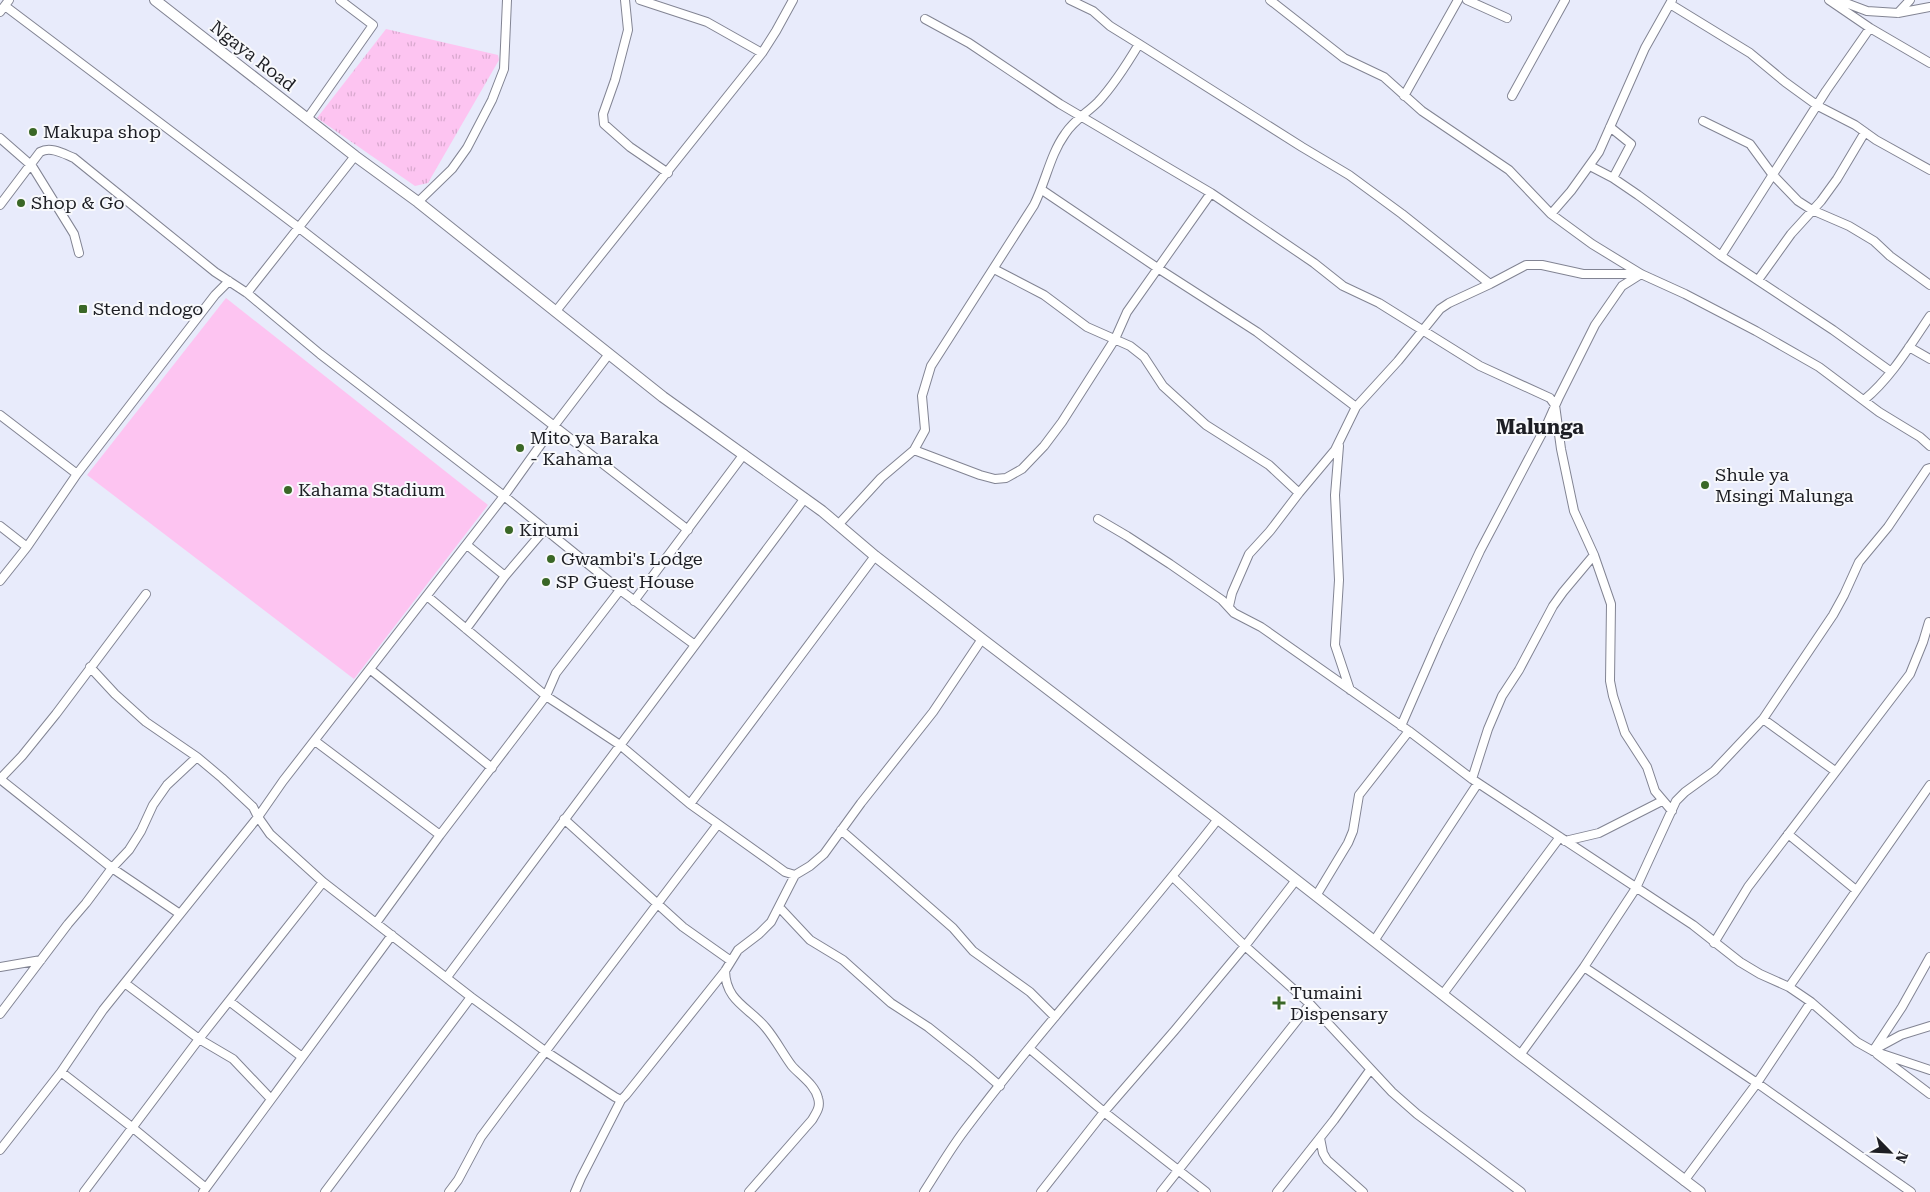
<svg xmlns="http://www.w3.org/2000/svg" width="1930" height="1192" viewBox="0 0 1930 1192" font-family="'Roboto Serif',serif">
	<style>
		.grass { fill: url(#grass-tufts) }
		.pitch { fill: #fdc4f1 }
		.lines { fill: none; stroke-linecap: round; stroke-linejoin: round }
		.minor-casing { stroke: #828493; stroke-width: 10 }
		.tertiary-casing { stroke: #828493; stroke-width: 12 }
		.minor { stroke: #fff; stroke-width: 8 }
		.tertiary { stroke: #fff; stroke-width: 10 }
		.poi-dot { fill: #3a6726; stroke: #f8f9fc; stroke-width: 2 }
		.labels { text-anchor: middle; stroke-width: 4; stroke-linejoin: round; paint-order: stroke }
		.street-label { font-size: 18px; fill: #1d1e24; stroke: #f8f9fc }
		.poi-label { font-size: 18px; fill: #1d1e24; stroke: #f8f9fc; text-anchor: start }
		.quarter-label { font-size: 20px; font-weight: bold; fill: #1d1e24; stroke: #f8f9fc }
	</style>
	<defs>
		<pattern id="grass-tufts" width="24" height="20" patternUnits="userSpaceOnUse" patternTransform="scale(1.25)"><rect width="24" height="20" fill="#fdc4f1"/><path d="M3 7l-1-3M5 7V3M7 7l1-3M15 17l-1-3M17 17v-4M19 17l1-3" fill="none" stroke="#d8a8ce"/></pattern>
	</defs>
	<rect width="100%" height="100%" fill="#e8ebfb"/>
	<path class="grass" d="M386,29L498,55L499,60L428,183L415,186L317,118Z"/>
	<path class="pitch" d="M226,298L488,505L354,679L87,475Z"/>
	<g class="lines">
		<defs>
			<path id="minor" d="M625,0L628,30L615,80L603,114L604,124L630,147L668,173
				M640,0L707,22L762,53
				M1070,0L1093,11L1110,26L1139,44L1302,147L1349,175L1402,214L1490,284
				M1270,0L1344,58L1384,77L1422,111L1509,170L1551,214L1592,244L1641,274L1685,294L1756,331L1819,367L1879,412L1920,437L1930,446
				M1467,0L1507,18
				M1829,0L1870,28L1930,63
				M1838,0L1867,11L1898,13L1930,7
				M1670,4L1750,53L1785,82L1818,106L1855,125L1876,140L1930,170
				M5,6L298,227L688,530
				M0,12L9,0
				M1898,13L1910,0
				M925,19L969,43L1060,104L1211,193L1314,263L1343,286L1379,303L1480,366L1550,398L1555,405L1561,449L1574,511L1594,555L1611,604L1610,681L1613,696L1625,733L1647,767L1655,791L1672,811
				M1404,96L1458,0
				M1512,96L1565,0
				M307,119L373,25L340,0
				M1703,121L1750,144L1772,174L1798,201L1812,210L1849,226L1874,241L1890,256L1930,285
				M1610,127L1631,144L1613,178
				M0,138L32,166L74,234L79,253
				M1590,166L1613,178L1638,195L1721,256L1833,330L1890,371
				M1042,190L1159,269L1257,332L1356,407
				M418,202L452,169L467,148L492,100L504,69L507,0
				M0,205L40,152C51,146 64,154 74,158L215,272L247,293L320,354L504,496L620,590L695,645
				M1551,214L1571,191L1599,152L1645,48L1672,0
				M1721,256L1826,91L1870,28
				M994,269L1044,295L1087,327L1130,346L1144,357L1163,386L1206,425L1269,465L1299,493
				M1758,280L1791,234L1821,201L1837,179L1865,132
				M247,293L355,156
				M556,311L762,53L776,31L793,0
				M1909,347L1930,359
				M1864,400C1891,378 1911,344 1930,316
				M0,415L77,474
				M1339,446L1335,495L1339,580L1335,645L1350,690
				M914,450L980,475L995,479L1006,478L1022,469L1044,446L1062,422L1115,339L1127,312L1211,193
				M1098,519L1127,536L1170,564L1222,600L1234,613L1261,627L1409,731L1472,779L1693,925L1740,962L1760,974L1789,987L1811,1002L1857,1042L1873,1051L1930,1070
				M838,525L881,478L914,450L925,430L922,396L931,366L1034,205C1046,181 1050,155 1065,134C1074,120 1087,113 1098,102C1114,85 1127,64 1139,44
				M0,526L27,547
				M467,545L505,576
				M0,581L27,547L77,474L215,295L229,281
				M427,596L546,696L620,745L690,804L774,864L785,872L795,875L810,866L824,854L861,803L933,712L982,639
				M634,601L744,454
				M1229,606L1232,593L1249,554L1270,531L1299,493L1335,450L1356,407L1398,361L1440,309L1449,303L1490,284L1526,265H1542L1583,274H1639
				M466,629L505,576L545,529
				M90,667L115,694L146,722L197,757L222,778L253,807L258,817L270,834L323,882L471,997L545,1051L615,1097L621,1100L626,1095L725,971L738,950L759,934L771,922L795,875
				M371,670L492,768
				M1763,719L1835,771
				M1401,726L1439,639L1480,551L1547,424L1559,397L1595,325L1622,286L1641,274
				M315,741L440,835
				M0,779L22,756L56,714L146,594
				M0,779L112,868L180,914
				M1472,779L1488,729L1502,696L1519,670L1553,606L1563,592L1594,555
				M690,804L875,556
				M564,819L683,927L731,961
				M841,830L953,928L973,951L1030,992L1055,1017
				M1788,834L1856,890
				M1565,841L1599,833L1662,801
				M1173,877L1245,946L1310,1004L1392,1092L1417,1114L1521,1192
				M1316,896L1348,843L1353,831L1359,795L1409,731
				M780,908L810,940L843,960L891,1003L928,1027L972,1062L1000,1086
				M376,923L440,835L546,696L556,673L620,590
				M1374,941L1478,783
				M1714,943L1748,887L1910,674L1923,642L1929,622
				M0,967L41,960
				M1584,967L1757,1083L1911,1192
				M725,971C726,1002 749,1007 766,1028C776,1040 783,1054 792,1066C801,1076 815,1085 818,1098C821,1107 816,1113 812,1120L749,1192
				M447,977L805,498
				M126,984L199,1039L233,1059L271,1099
				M1789,987L1930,785
				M1443,994L1560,837
				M229,1001L302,1057
				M0,1014L68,924L86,903L112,868L129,850L141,831L153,805L167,785L197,757
				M1877,1048L1901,1035L1930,1026
				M1030,1049L1104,1112L1206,1192
				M1873,1051L1902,1007L1930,957
				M1877,1054L1930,1094
				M1520,1055L1584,967L1636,888L1676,801L1685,792L1714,771L1763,719L1833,615L1844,595L1859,562L1888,527L1927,469L1930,468
				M61,1072L133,1128L206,1188
				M1320,1138L1323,1153L1327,1160L1363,1192
				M0,1150L61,1072L103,1010L258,817L283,781L504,496L554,426L609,354
				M1684,1181L1757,1083L1811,1002
				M84,1192L199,1039L323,882
				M203,1192L392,935
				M325,1192L471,997
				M449,1192L458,1180L481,1137L507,1102L718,824
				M575,1192L581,1178L621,1100
				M924,1192C937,1172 949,1151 964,1131C1044,1024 1136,925 1218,819
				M1041,1192L1104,1112L1175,1030L1245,946L1296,880
				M1161,1192L1310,1004
				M1277,1192L1334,1120L1370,1070"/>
			<path id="tertiary" d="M155,0L355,156L418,202L663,397L822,511L875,556L982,639L1218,819L1520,1055L1700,1192"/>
		</defs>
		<use href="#minor" class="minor-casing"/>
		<use href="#tertiary" class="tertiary-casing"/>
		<use href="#minor" class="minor"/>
		<use href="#tertiary" class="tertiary"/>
	</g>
	<g class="poi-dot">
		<circle cx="33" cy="132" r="5"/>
		<circle cx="21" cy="203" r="5"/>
		<rect x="78" y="304" width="10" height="10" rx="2.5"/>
		<circle cx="520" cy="448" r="5"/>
		<circle cx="1705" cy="485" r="5"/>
		<circle cx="288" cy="490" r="5"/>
		<circle cx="509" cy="530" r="5"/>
		<circle cx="551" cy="559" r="5"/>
		<circle cx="546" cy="582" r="5"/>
		<path d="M1276.5 995.5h5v5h5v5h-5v5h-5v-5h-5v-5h5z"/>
	</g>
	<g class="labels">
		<g class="street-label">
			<text transform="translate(253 56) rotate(38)" y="6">Ngaya Road</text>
		</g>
		<g class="poi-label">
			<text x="43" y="138">Makupa shop</text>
			<text x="31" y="209">Shop &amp; Go</text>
			<text x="93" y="315">Stend ndogo</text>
			<text x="530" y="444">Mito ya Baraka<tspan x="530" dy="21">- Kahama</tspan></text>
			<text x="1715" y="481">Shule ya<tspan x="1715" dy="21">Msingi Malunga</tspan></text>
			<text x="298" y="496">Kahama Stadium</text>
			<text x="519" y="536">Kirumi</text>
			<text x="561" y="565">Gwambi's Lodge</text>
			<text x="556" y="588">SP Guest House</text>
			<text x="1290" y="999">Tumaini<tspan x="1290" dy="21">Dispensary</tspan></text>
		</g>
		<g class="quarter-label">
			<text x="1540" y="434">Malunga</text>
		</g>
	</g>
	<g transform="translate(1890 1152) rotate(114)" stroke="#f8f9fc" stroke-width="4" paint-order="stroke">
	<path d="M0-4L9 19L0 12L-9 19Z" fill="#1d1e24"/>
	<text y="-8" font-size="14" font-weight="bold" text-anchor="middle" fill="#1d1e24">N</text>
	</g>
</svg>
